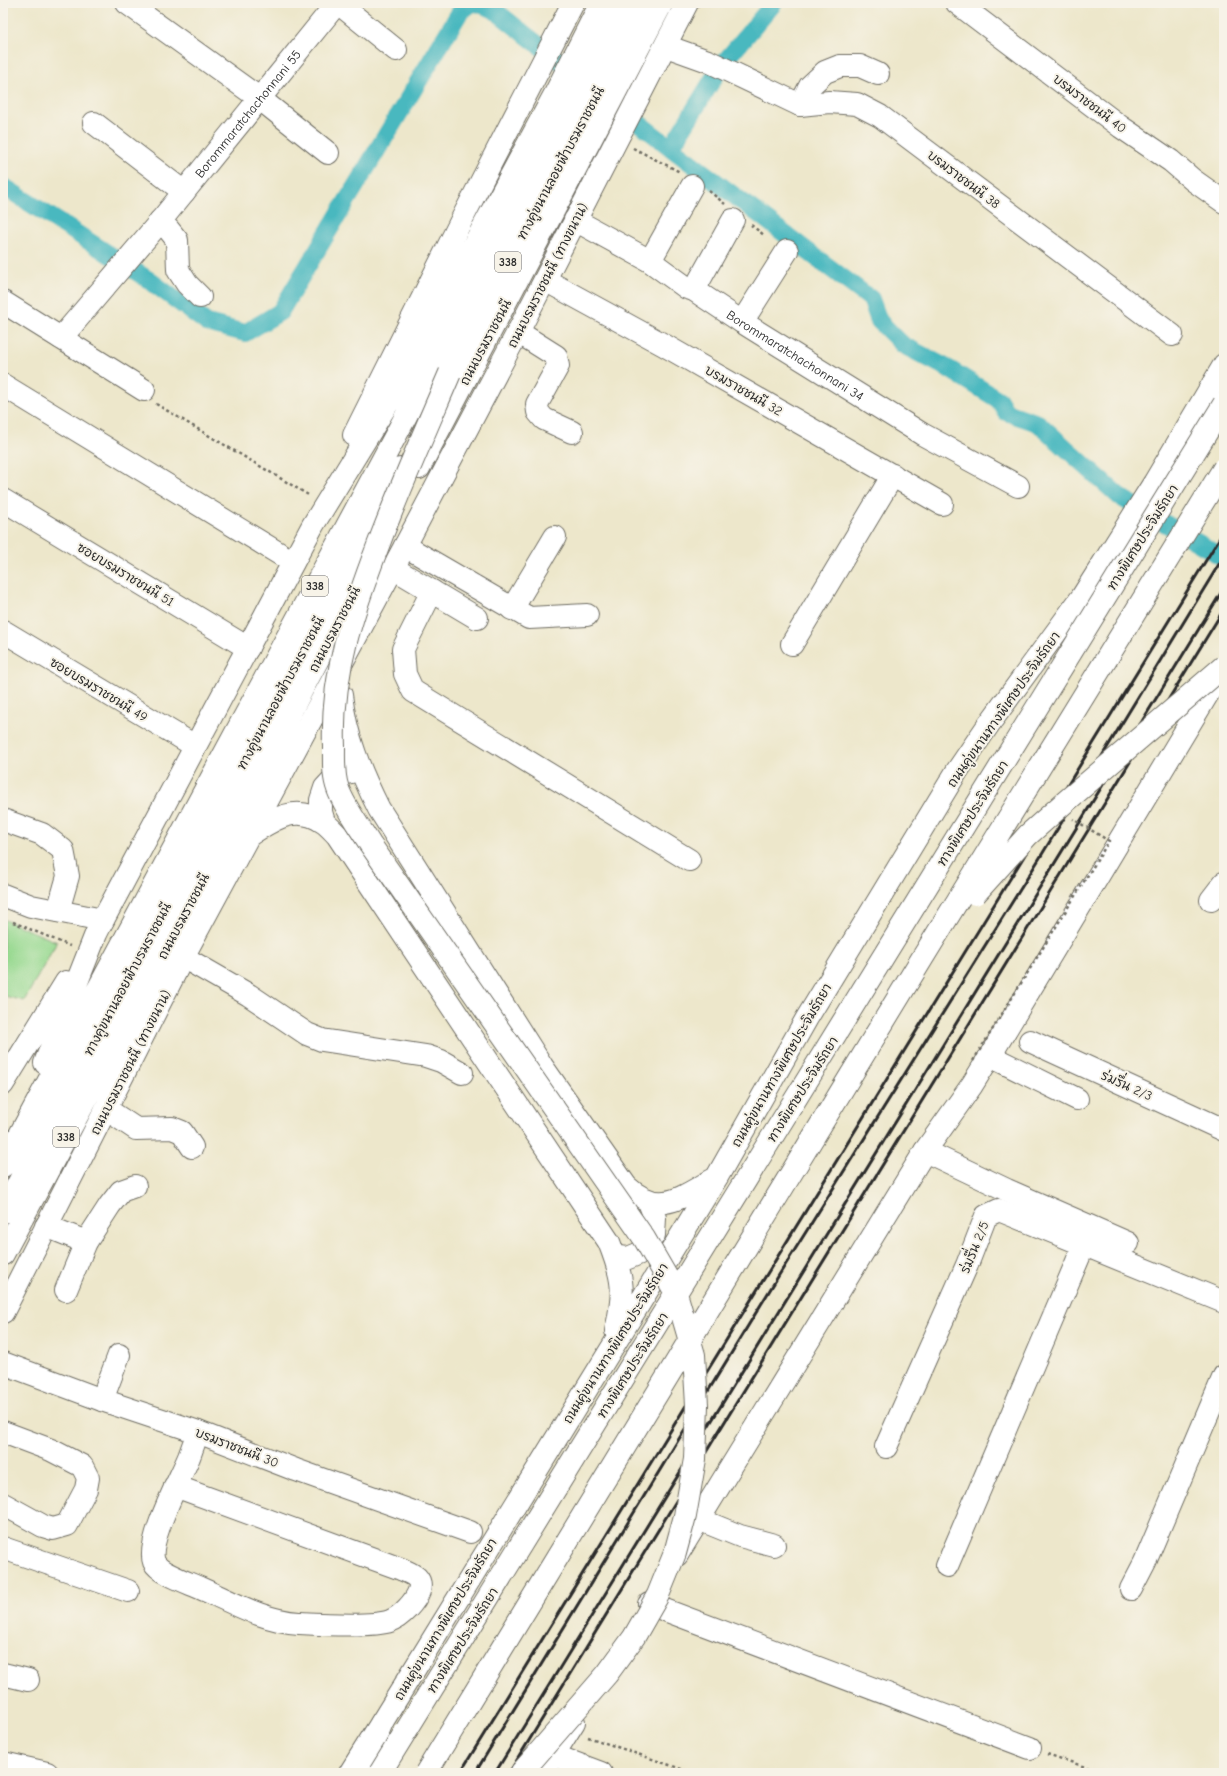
<svg xmlns="http://www.w3.org/2000/svg" width="1227" height="1776" viewBox="0 0 1227 1776" font-family="'Comic Neue','Playpen Sans Thai',sans-serif">
	<style>
		.green { fill: #97d990; stroke: #61825e }
		.lines { fill: none; stroke-linecap: round; stroke-linejoin: round }
		.canal { stroke: #48b8bf; stroke-width: 18 }
		.minor-casing { stroke: #6f6d63; stroke-width: 24 }
		.major-casing { stroke: #6f6d63; stroke-width: 24 }
		.highway-casing { stroke: #6f6d63; stroke-width: 24 }
		.path { stroke: #6f6d63; stroke-width: 2.5; stroke-dasharray: 3 3; stroke-linecap: butt }
		.minor { stroke: #fff; stroke-width: 22 }
		.major { stroke: #fff; stroke-width: 22 }
		.highway { stroke: #fff; stroke-width: 22 }
		.rail { stroke: #2b2b2b; stroke-width: 3 }
		.highway-bridge-casing { stroke: #6f6d63; stroke-width: 24; stroke-linecap: butt }
		.path-bridge { stroke: #6f6d63; stroke-width: 2.5; stroke-dasharray: 3 3; stroke-linecap: butt }
		.highway-bridge { stroke: #fff; stroke-width: 22 }
		.labels { text-anchor: middle; stroke-width: 4; stroke-linejoin: round; paint-order: stroke }
		.shield { fill: #f7f3e8; stroke: #686764; stroke-width: 1 }
		.shield-label { font-size: 12px; font-weight: bold; fill: #2b2b2b }
		.street-label { font-size: 13px; fill: #2b2b2b; stroke: #f7f3e8 }
	</style>
	<rect width="100%" height="100%" fill="#f7f3e8"/>
	<filter id="ink" filterUnits="userSpaceOnUse"><feTurbulence type="fractalNoise" baseFrequency=".025" numOctaves="2"/><feDisplacementMap in="SourceGraphic" scale="8" xChannelSelector="R" yChannelSelector="G"/><feConvolveMatrix kernelMatrix="1 2 1 2 8 2 1 2 1" color-interpolation-filters="sRGB"/></filter>
	<filter id="wash" filterUnits="userSpaceOnUse"><feTurbulence type="fractalNoise" baseFrequency=".012" numOctaves="4" result="noise"/><feDisplacementMap in="SourceGraphic" scale="16" xChannelSelector="R" yChannelSelector="G"/><feGaussianBlur stdDeviation="0.9" result="paint"/><feColorMatrix in="noise" values="0 0 0 0 0 0 0 0 0 0 0 0 0 0 0 0 0 1.4 0 .05"/><feComposite in="paint" operator="in"/></filter>
	<g filter="url(#wash)">
		<rect width="100%" height="100%" fill="#ede7cb"/>
		<path class="green" d="M3,919L57,942L24,1001L5,996L3,1000Z"/>
		<g class="lines">
			<path class="canal" d="M477,3L493,9L578,76
				M600,93L671,148L721,66L774,3
				M671,148L871,299L879,321L903,345L949,369L999,400L1006,412L1038,423L1120,497L1224,558
				M3,186L149,280L207,323L245,333L280,312L460,12L472,3"/>
		</g>
	</g>
	<g filter="url(#ink)">
		<g class="lines">
			<defs>
				<g id="minor">
					<path d="M127,3L259,98L328,153"/>
					<path d="M338,3L396,50"/>
					<path d="M957,3L1121,127L1171,161L1193,180L1224,202"/>
					<path d="M666,46L708,61L800,105L829,102L857,104L880,116L1172,335"/>
					<path d="M800,105L810,86L825,72L840,66H860L878,74"/>
					<path d="M94,123L184,192"/>
					<path id="s1" d="M575,220L650,261L687,288L694,290L742,322L922,434L1018,486"/>
					<path d="M160,221L169,230L177,240L178,270L187,284L200,297"/>
					<path d="M650,261L692,186"/>
					<path d="M545,280L664,345L942,504"/>
					<path d="M694,290L733,220"/>
					<path d="M3,302L144,390"/>
					<path d="M742,322L787,251"/>
					<path d="M518,332L556,356L558,366L537,404L538,412L544,419L572,432"/>
					<path id="s2" d="M61,338L158,224L337,3"/>
					<path d="M3,385L293,562"/>
					<path d="M3,500L248,648"/>
					<path d="M405,546L529,618L587,615"/>
					<path d="M393,568L477,618"/>
					<path d="M432,591L403,649L405,674L413,691L689,860"/>
					<path d="M512,609L555,537"/>
					<path d="M3,631L195,746"/>
					<path d="M792,644L893,475"/>
					<path d="M3,820L42,834L63,850L68,876L58,911"/>
					<path d="M3,895L31,906L103,920"/>
					<path d="M1211,900L1224,883"/>
					<path d="M183,957L249,995L307,1034L322,1040L426,1056L441,1061L462,1073"/>
					<path d="M1030,1041L1224,1130"/>
					<path d="M990,1056L1077,1099"/>
					<path d="M106,1109L136,1129L172,1128L182,1132L192,1147"/>
					<path d="M925,1151L1007,1190L1128,1243"/>
					<path d="M46,1226L86,1242"/>
					<path d="M66,1290L86,1242L110,1205L121,1191L135,1186"/>
					<path d="M3,1363L102,1400L198,1432L296,1470L470,1532"/>
					<path d="M102,1400L119,1355"/>
					<path d="M3,1432L51,1450L82,1466L88,1478L86,1489L67,1525L53,1529L43,1526L3,1504"/>
					<path d="M886,1447L967,1265L986,1216L999,1210L1224,1302"/>
					<path d="M175,1486L401,1569C412,1574 423,1577 419,1591C415,1602 401,1617 390,1621C374,1627 318,1624 299,1623C264,1621 232,1602 200,1588C189,1583 159,1573 154,1562C146,1542 180,1479 189,1457C192,1449 195,1440 198,1432"/>
					<path d="M698,1519L740,1536L774,1545"/>
					<path d="M3,1548L128,1591"/>
					<path d="M947,1566L1084,1245"/>
					<path d="M1131,1589L1145,1562L1224,1376"/>
					<path d="M649,1604L1030,1748"/>
					<path d="M3,1674L28,1680"/>
					<path d="M553,1755L601,1773"/>
					<path d="M3,1763L47,1773"/>
				</g>
				<path id="major" d="M441,390L643,3
					M354,435L463,217L573,3
					M419,468L662,3
					M341,695C346,737 360,771 379,809L542,1066L626,1186C661,1218 682,1196 716,1178
					M324,822L321,812V800L325,788L337,775L351,772
					M251,834C274,819 296,804 323,822C328,825 333,831 337,835L609,1242C624,1280 625,1291 616,1331
					M45,1063L96,934L103,920L313,525L394,393L555,94L601,3
					M3,1084L66,982
					M3,1166L397,433L622,3
					M3,1212L400,469
					M3,1254L128,1021L357,585
					M615,1256L628,1258L640,1253L654,1235L655,1218L649,1202
					M3,1312L183,957L405,546L518,332L687,3
					M677,1555L925,1151L972,1085L990,1056L1222,670
					M350,1773L382,1722L717,1177L807,1018L957,771L989,724L1082,597L1154,483L1224,365
					M542,1773L574,1722"/>
				<path id="highway" d="M361,1773L382,1722"/>
			</defs>
			<use href="#minor" class="minor-casing"/>
			<use href="#major" class="major-casing"/>
			<use href="#highway" class="highway-casing"/>
			<path class="path" d="M633,148L680,172
				M709,191L725,204
				M751,225L764,235
				M156,404L310,496
				M13,922L70,946
				M588,1737L693,1773
				M1047,1754L1103,1773"/>
			<use href="#minor" class="minor"/>
			<use href="#major" class="major"/>
			<use href="#highway" class="highway"/>
			<path class="rail" d="M460,1773L1224,531
				M475,1773L779,1275L1041,856L1224,556
				M495,1773L1224,588
				M509,1773L1224,609"/>
			<defs>
				<path id="highway-bridge" d="M450,373C426,429 401,485 379,543C353,611 331,673 334,747C334,761 333,776 338,789C345,808 359,826 370,844L644,1238L676,1293L694,1355L697,1405L695,1459L685,1516L675,1553L658,1595L634,1637L607,1674L521,1773
					M975,894L1028,835L1064,803L1224,666
					M380,1773L1224,404
					M426,1773L923,957L1224,468"/>
			</defs>
			<use href="#highway-bridge" class="highway-bridge-casing"/>
			<path class="path-bridge" d="M973,1061L1109,841L1073,819"/>
			<use href="#highway-bridge" class="highway-bridge"/>
		</g>
	</g>
	<g class="labels">
		<g class="shield">
			<rect x="495" y="252" width="26" height="20" rx="3"/>
			<rect x="302" y="576" width="26" height="20" rx="3"/>
			<rect x="53" y="1127" width="26" height="20" rx="3"/>
		</g>
		<g class="shield-label">
			<text x="508" y="266">338</text>
			<text x="315" y="590">338</text>
			<text x="66" y="1141">338</text>
		</g>
		<g class="street-label">
			<text transform="translate(1090 103) rotate(37)" y="5">บรมราชชนนี 40</text>
			<text dy="5" stroke="none"><textPath href="#s2" startOffset="292">Borommaratchachonnani 55</textPath></text>
			<text transform="translate(560 163) rotate(-62)" y="5">ทางคู่ขนานลอยฟ้าบรมราชชนนี</text>
			<text transform="translate(964 179) rotate(37)" y="5">บรมราชชนนี 38</text>
			<text transform="translate(547 275) rotate(-63)" y="5">ถนนบรมราชชนนี (ทางขนาน)</text>
			<text transform="translate(485 342) rotate(-62)" y="5">ถนนบรมราชชนนี</text>
			<text dy="5" stroke="none"><textPath href="#s1" startOffset="259">Borommaratchachonnani 34</textPath></text>
			<text transform="translate(744 390) rotate(30)" y="5">บรมราชชนนี 32</text>
			<text transform="translate(1142 537) rotate(-58)" y="5">ทางพิเศษประจิมรัถยา</text>
			<text transform="translate(126 574) rotate(31)" y="5">ซอยบรมราชชนนี 51</text>
			<text transform="translate(334 629) rotate(-62)" y="5">ถนนบรมราชชนนี</text>
			<text transform="translate(99 689) rotate(31)" y="5">ซอยบรมราชชนนี 49</text>
			<text transform="translate(280 693) rotate(-62)" y="5">ทางคู่ขนานลอยฟ้าบรมราชชนนี</text>
			<text transform="translate(1003 709) rotate(-55)" y="5">ถนนคู่ขนานทางพิเศษประจิมรัถยา</text>
			<text transform="translate(972 813) rotate(-58)" y="5">ทางพิเศษประจิมรัถยา</text>
			<text transform="translate(183 916) rotate(-62)" y="5">ถนนบรมราชชนนี</text>
			<text transform="translate(127 979) rotate(-62)" y="5">ทางคู่ขนานลอยฟ้าบรมราชชนนี</text>
			<text transform="translate(130 1062) rotate(-63)" y="5">ถนนบรมราชชนนี (ทางขนาน)</text>
			<text transform="translate(781 1065) rotate(-60)" y="5">ถนนคู่ขนานทางพิเศษประจิมรัถยา</text>
			<text transform="translate(1127 1085) rotate(24)" y="5">ร่มรื่น 2/3</text>
			<text transform="translate(802 1089) rotate(-58)" y="5">ทางพิเศษประจิมรัถยา</text>
			<text transform="translate(974 1247) rotate(-68)" y="5">ร่มรื่น 2/5</text>
			<text transform="translate(615 1343) rotate(-58)" y="5">ถนนคู่ขนานทางพิเศษประจิมรัถยา</text>
			<text transform="translate(632 1365) rotate(-58)" y="5">ทางพิเศษประจิมรัถยา</text>
			<text transform="translate(237 1447) rotate(21)" y="5">บรมราชชนนี 30</text>
			<text transform="translate(445 1619) rotate(-59)" y="5">ถนนคู่ขนานทางพิเศษประจิมรัถยา</text>
			<text transform="translate(462 1640) rotate(-58)" y="5">ทางพิเศษประจิมรัถยา</text>
		</g>
	</g>
	<rect width="1227" height="1776" fill="none" stroke="#f7f3e8" stroke-width="16"/>
</svg>
